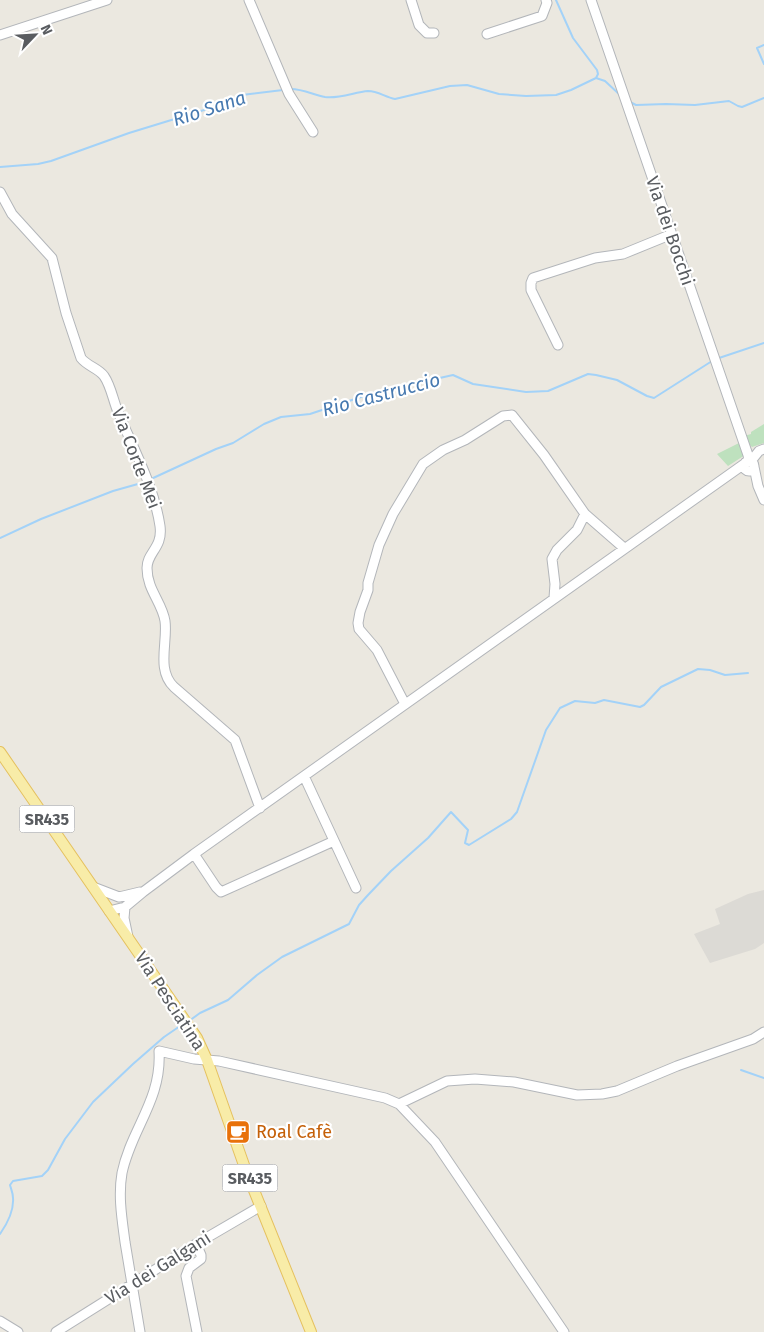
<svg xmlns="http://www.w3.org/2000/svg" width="764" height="1332" viewBox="0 0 764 1332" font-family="'Fira Sans',sans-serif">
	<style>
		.industrial { fill: #dcdad5 }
		.green { fill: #bee1be }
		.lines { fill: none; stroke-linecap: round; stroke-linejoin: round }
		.stream { stroke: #a3d2f8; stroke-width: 2 }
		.minor-casing { stroke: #b3b6ba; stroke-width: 11 }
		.major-casing { stroke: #e5c15f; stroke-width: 12 }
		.minor { stroke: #fff; stroke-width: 9 }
		.major { stroke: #f8eca8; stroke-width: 10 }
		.labels { text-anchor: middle; stroke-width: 4.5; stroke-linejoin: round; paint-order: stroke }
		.shield { fill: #fff; stroke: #8b8d90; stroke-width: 1 }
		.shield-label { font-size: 16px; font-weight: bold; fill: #595c60 }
		.street-label { font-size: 18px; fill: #595c60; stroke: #fff }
		.food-label { font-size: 18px; fill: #c56008; stroke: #fff; text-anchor: start }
		.water-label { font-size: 19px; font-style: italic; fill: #4679b0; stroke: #fff }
	</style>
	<rect width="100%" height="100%" fill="#ebe8e0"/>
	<path class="industrial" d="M764,890V943L755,949L710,963L694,934L720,924L715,909L748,894Z"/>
	<path class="green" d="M764,424V443L752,447L747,442L744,436L751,434V432Z
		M739,443L741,444L745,455L728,466L717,454Z"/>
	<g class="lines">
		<path class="stream" d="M764,45L757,48L764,64
			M596,78L605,81L620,95
			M291,89C303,89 314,95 325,97C339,99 355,92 368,91C378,91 385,97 395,99L450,86L467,85L499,94L526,96L556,95L571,90L596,78L598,74L597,70L573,38L556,0
			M630,102L636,105L666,104L695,105L729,101L738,106L742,107L764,98
			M0,167L38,164L51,161L129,133L204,110L242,95L283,90
			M719,358L764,343
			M151,479L216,449L233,443L264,424L281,417L310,414L373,393L453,375L473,384L526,392L548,391L588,374L596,375L617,380L647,396L654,398L712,361
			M0,538L41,519L113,491L145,482
			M189,1021L200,1013L228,1000L257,975L282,957L349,924L359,905L368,895L391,871L428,838L451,812L468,830L465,843L469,845L511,819L517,812L546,730L560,708L575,701L595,703L604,700L640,707L644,705L661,687L698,669L710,670L725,675L748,673
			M741,1070L764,1078
			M0,1234C7,1224 14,1210 13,1198C13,1193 11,1189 10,1185L13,1181L42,1176L48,1170L65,1139L93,1102L133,1064L164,1037L183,1024"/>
		<defs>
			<path id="minor" d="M249,0L289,94L313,132
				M411,0L419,25L427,33H434
				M591,0L748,455L749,461
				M487,34L542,16L547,3L546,0
				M0,35L107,0
				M0,192L12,214L52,258L66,313L81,358C87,366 98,368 104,376C111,386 113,400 118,412C133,448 154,486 160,526C163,548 147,552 147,568C147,590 162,602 165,621C168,642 156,670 174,687L235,740L260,808
				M558,345L531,290V283L533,278L595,258L623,254L672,234
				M744 466a5 5 0 1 1 10 0a5 5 0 1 1-10 0Z
				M751,461L759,451L764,449
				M754,467L758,486L764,500
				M554,598L555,584L552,559L557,550L577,530L585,514
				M405,704L377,650L359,629L358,623L360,612L368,590V583L379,545L393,514L423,464L443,450L465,440L503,416L512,415L544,455L585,514L624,548
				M304,776L356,888
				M194,854L216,887L221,892L334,841
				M93,887L119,897L140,892
				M125,907L124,918L128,937
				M109,911L125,907L143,892L194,854L747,462
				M399,1104L447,1081L475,1079L514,1082L577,1095L602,1094L617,1091L677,1066L753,1039L764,1032
				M196,1244L201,1255V1259L189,1268L186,1276L197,1332
				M0,1321L18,1332
				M56,1332L196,1244L261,1206
				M140,1332C135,1302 130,1272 125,1242C122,1219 118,1196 122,1173C131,1129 162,1100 159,1051L194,1059L219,1061L385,1098L399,1104L435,1142L564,1332"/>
			<path id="major" d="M0,752L197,1038L207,1060L245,1168L311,1332"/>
		</defs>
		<use href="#minor" class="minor-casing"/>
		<use href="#major" class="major-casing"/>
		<use href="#minor" class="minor"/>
		<use href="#major" class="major"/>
	</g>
	<defs>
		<symbol id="cafe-square" viewBox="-11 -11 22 22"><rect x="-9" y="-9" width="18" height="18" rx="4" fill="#e8710a" stroke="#fff"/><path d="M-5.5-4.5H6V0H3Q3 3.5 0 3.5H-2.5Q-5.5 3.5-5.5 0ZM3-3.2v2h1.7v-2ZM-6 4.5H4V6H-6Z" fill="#fff"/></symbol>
	</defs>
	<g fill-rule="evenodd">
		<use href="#cafe-square" x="224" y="1118" width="28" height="28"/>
	</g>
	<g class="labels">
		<g class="shield">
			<rect x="19.5" y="805.5" width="55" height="27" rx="4"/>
			<rect x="222.5" y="1164.5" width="55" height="27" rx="4"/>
		</g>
		<g class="shield-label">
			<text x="47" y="825">SR435</text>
			<text x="250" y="1184">SR435</text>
		</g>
		<g class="street-label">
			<text transform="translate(670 231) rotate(71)" y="6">Via dei Bocchi</text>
			<text transform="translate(136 458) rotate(69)" y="6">Via Corte Mei</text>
			<text transform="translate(170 1001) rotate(57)" y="6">Via Pesciatina</text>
			<text transform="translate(158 1268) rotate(-32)" y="6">Via dei Galgani</text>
		</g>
		<g class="food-label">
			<text x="256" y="1138">Roal Cafè</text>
		</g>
		<g class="water-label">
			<text transform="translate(209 108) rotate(-18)" y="7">Rio Sana</text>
			<text transform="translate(381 394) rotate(-15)" y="7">Rio Castruccio</text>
		</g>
	</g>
	<g transform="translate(35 35) rotate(65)" stroke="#ffffff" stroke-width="4" paint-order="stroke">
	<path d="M0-4L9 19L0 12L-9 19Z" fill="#595c60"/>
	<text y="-8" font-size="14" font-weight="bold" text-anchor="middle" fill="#595c60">N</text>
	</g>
</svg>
